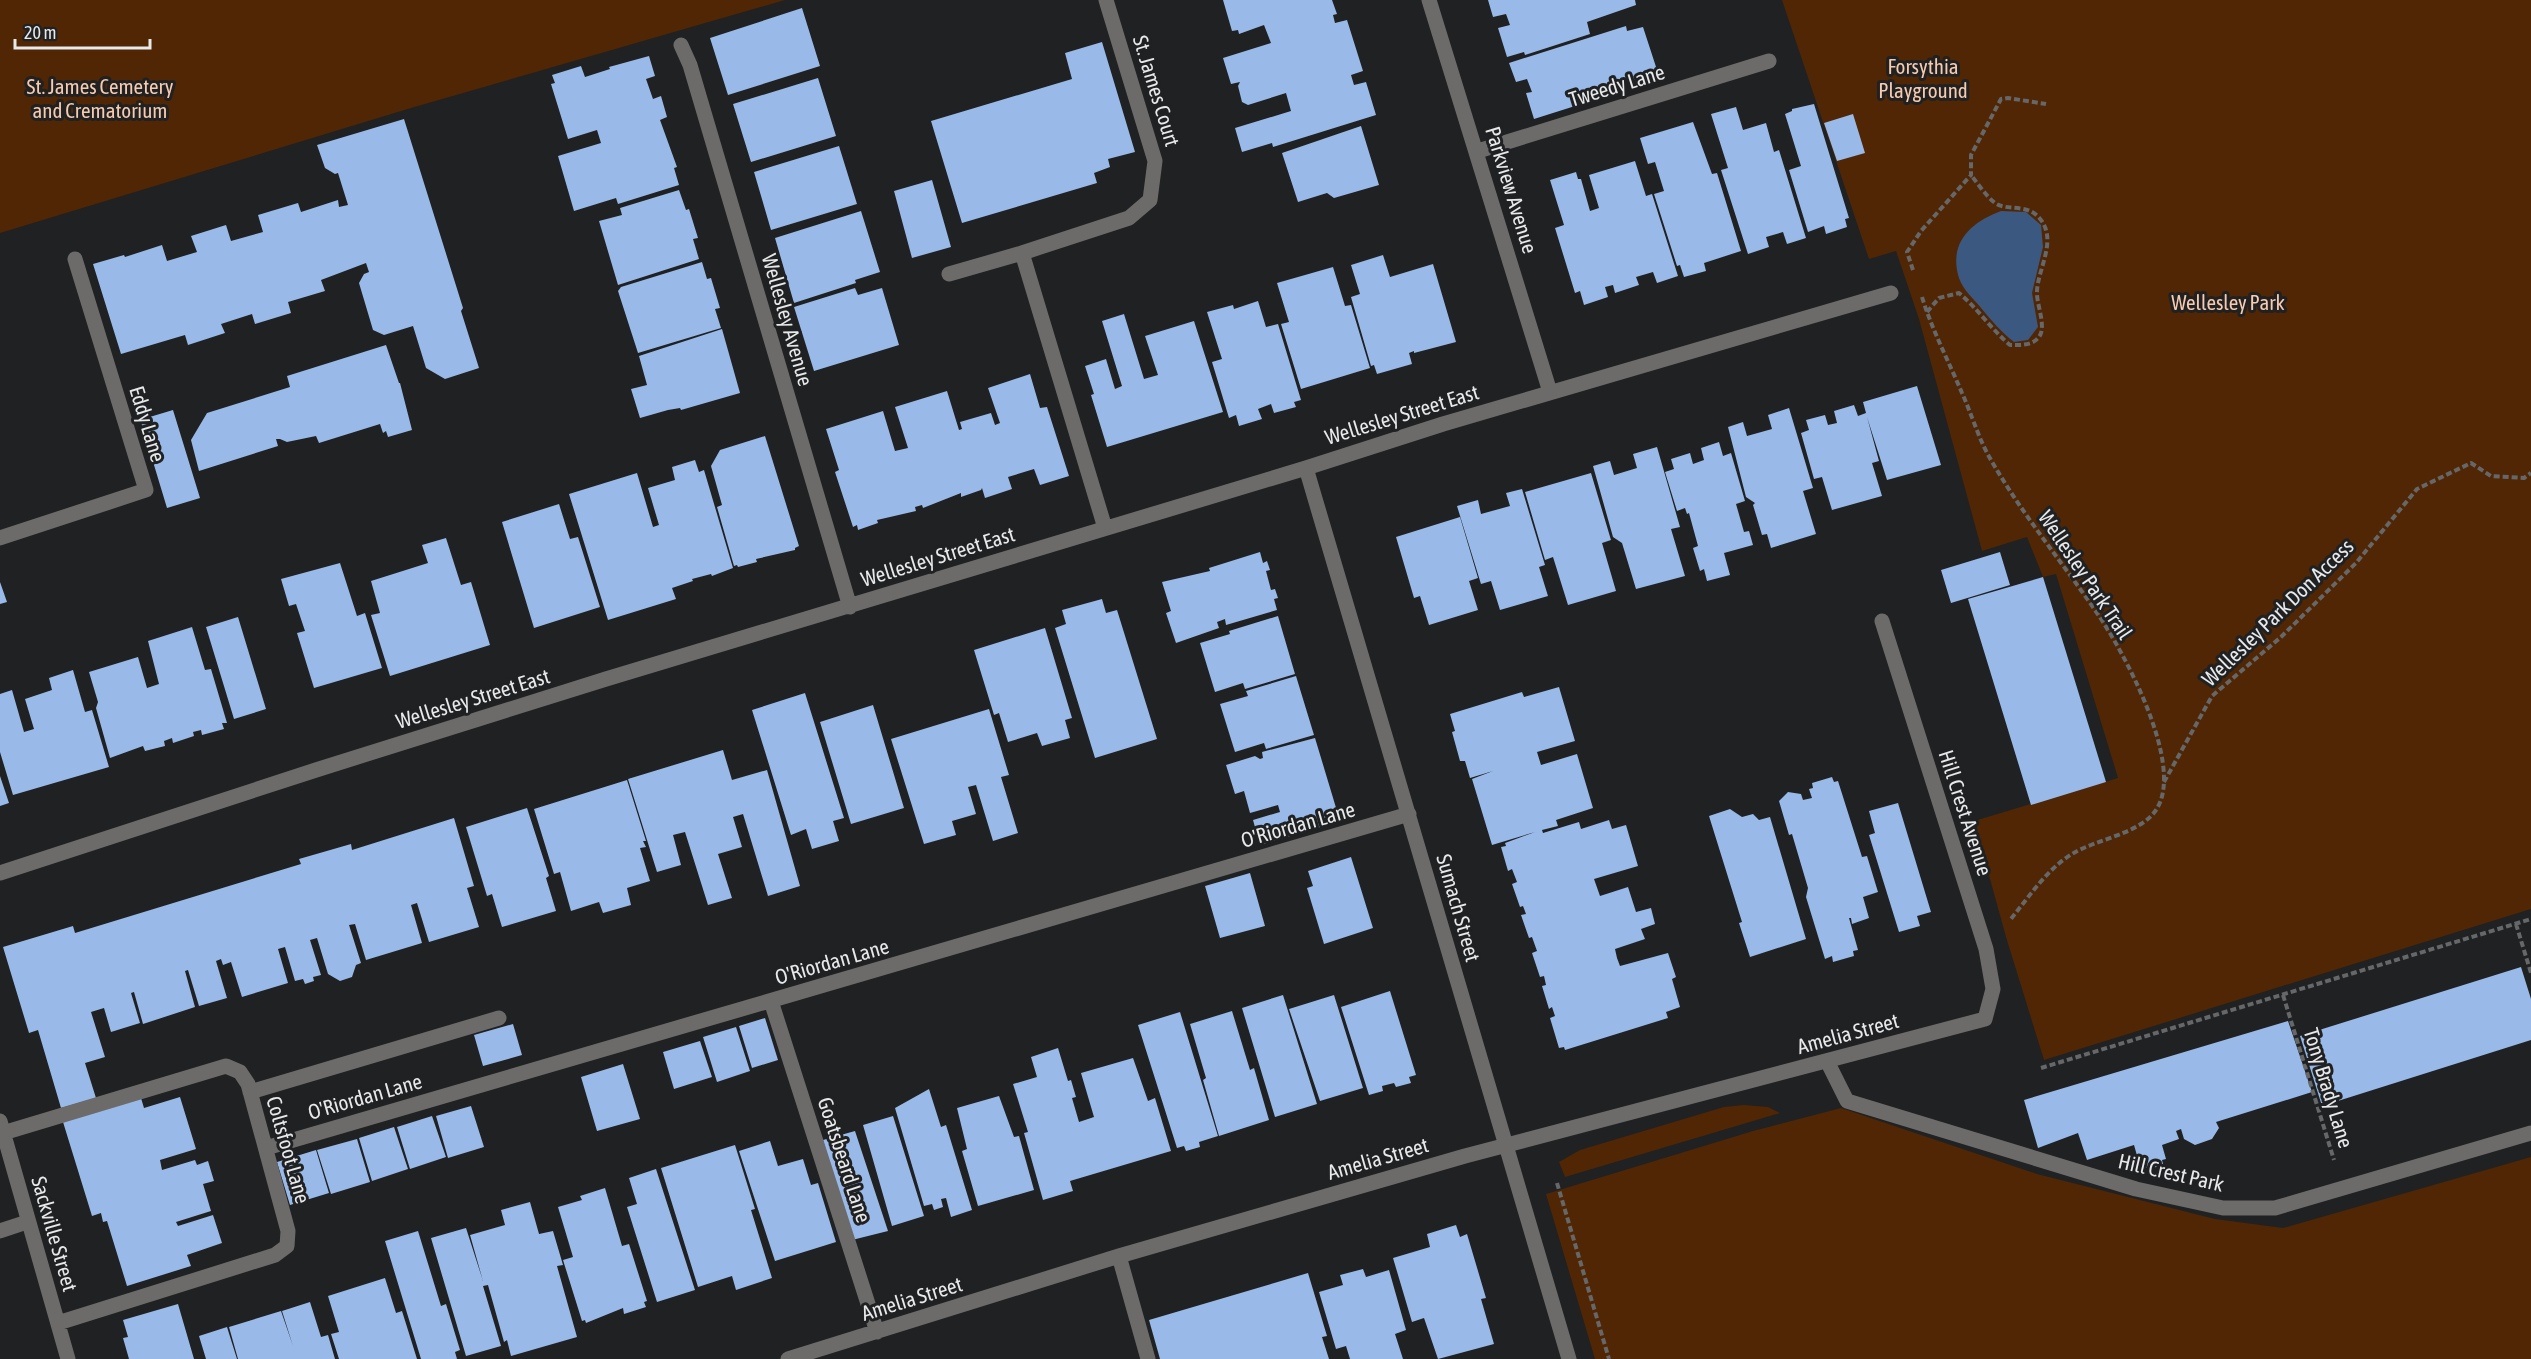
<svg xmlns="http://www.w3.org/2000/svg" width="2531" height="1359" viewBox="0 0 2531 1359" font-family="'Asap Condensed',sans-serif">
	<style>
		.green { fill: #502605 }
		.water { fill: #3b5881 }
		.building { fill: #99bae9 }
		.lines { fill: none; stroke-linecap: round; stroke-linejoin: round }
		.path { stroke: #656768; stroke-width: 4; stroke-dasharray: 6 3; stroke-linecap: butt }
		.minor { stroke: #6c6b6a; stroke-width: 15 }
		.labels { text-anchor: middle; stroke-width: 6; stroke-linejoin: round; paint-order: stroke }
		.park-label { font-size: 21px; fill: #f8cbaf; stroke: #1f2122 }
		.street-label { font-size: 21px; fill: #e8e9eb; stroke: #1f2122 }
	</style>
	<rect width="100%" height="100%" fill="#1f2122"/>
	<path class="green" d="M0,0H785L411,108L0,233Z
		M1782,0H2531V909L2044,1060L2006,937L1974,821L2118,778L2056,574L2043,577L2027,537L1982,551L1919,319L1896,251L1869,259Z
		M1744,1105L1768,1107L1780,1113L1565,1177L1559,1162L1580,1150L1724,1107Z
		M1841,1108L2037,1174L2215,1219L2283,1228L2531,1157V1359H1595L1546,1194L1753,1131Z"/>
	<path class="water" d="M2001,211L2026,212L2041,225L2043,247L2032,293L2038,327L2028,340L2014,342C2001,332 1992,321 1981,308C1974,299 1963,290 1959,278C1948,243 1971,222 2001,211Z"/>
	<path class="building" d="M1223,0H1332L1337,14L1333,15L1335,23L1347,20L1363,71L1351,75L1354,85L1366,82L1376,115L1273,147L1272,143L1242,152L1235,128L1291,111L1286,93L1248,105L1242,102L1238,86L1240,82L1231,84L1223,58L1271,43L1264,25L1239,34L1238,30L1232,31Z
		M1488,0H1635L1636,5L1587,22L1590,34L1525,55L1524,52L1507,57L1498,28L1510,25L1506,14L1493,17Z
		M802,8L820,66L728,95L710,38Z
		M1626,26L1627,31L1643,27L1658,73L1610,87L1613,94L1534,119L1526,93L1532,92L1527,79L1516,82L1509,63Z
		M1102,42L1135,152L1108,159L1110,167L1094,173L1097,183L962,223L931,121L1072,79L1065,53Z
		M649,56L655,76L646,79L653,99L661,96L667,117L660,120L677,167L674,168L679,185L618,204L616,198L574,211L558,156L601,143L597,130L568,139L551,84L555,83L552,75L581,66L585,77L610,69L609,67Z
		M818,78L836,136L751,162L733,104Z
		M1814,104L1849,218L1845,219L1847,227L1826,234L1824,226L1808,232L1789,170L1801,166L1785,114L1792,111V109Z
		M1736,107L1743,130L1766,123L1774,152L1779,150L1806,238L1787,244L1783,232L1766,237L1769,247L1748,254L1721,170L1728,168L1711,114Z
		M1853,114L1865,153L1837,161L1824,123Z
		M404,119L463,308L461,311L479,368L445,379L426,368L413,326L384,335L373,330L359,283L364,274L369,272L366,263L321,280L325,291L288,302L291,313L255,324L252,314L221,324L225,333L188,345L185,335L121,354L93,264L124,255L125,257L162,245L167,261L197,252L191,236L226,225L231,241L263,232L258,215L298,203L301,212L338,200L339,207L348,205L338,173L335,174L325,168L317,145Z
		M1693,122L1712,174L1717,173L1741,251L1704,263L1706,271L1684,277L1680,265L1677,266L1654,194L1664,191L1655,162L1648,164L1640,138Z
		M1361,126L1379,185L1334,198L1327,193L1298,202L1282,153Z
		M839,146L857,204L771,230L754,172Z
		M1635,161L1646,196L1652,194L1678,276L1657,283L1653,272L1636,277L1639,285L1615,293L1613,285L1605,287L1608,297L1584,305L1580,291L1575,293L1555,228L1564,225L1550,180L1576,172L1578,179H1581L1590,211L1599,208L1589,175Z
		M932,180L951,247L912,258L894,191Z
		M679,190L686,210L689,209L698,238L693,239L699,259L618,285L599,221L622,215L620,208Z
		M861,211L880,272L855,280L856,283L794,303L775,238Z
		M1383,255L1390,277L1433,264L1456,342L1414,353V351L1409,353L1412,364L1377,374L1374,365L1371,366L1351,297L1360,294L1351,265Z
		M702,262L707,279L711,278L720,308L715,309L721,328L638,353L618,291L621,287Z
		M1333,267L1345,306L1351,305L1370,368L1301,389L1281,324L1289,322L1277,283Z
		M855,288L858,295L882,288L899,345L814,371L794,307Z
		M1258,301L1266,327L1278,324L1301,400L1294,402L1296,407L1274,413L1271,404L1258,409L1262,419L1239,426L1236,415L1229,418L1212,362L1222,359L1207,312L1233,305L1234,309Z
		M1124,314L1144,379L1158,375L1145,336L1194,321L1223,412L1107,447L1091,395L1094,394L1085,366L1106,359L1115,389L1122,386L1102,321Z
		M722,329L740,393L681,410L680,408L668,410L640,418L631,389L647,385L639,356Z
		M386,345L399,383H400L412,430L388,437L386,431L383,433L380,424L319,443L316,436L287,442L280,439H276L278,446L199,471L191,440L207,413L290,387L287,376Z
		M1030,374L1040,408L1047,407L1069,476L1040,485L1034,469L1008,477L1012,489L985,498L982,488L981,490L961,497V493L923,508L922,505L915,507L916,511L877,520L878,523L858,530L857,525L853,527L835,472L839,470L826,429L883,411L895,451L908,448L895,407L947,391L959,430L962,429L960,422L991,413L995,425L1000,423L988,388Z
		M1917,386L1941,465L1887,480L1867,417L1879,461L1872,463L1882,496L1832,510L1822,477L1814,479L1801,433L1809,430L1806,420L1825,415L1828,425L1837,423L1834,411L1854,405L1858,416L1866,413L1863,402Z
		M1789,408L1813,488L1803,491L1816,534L1771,548L1767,534L1762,535L1753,505L1755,503L1746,497L1728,427L1743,422L1747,436L1772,429L1768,415Z
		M173,410L200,498L167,508L141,422L144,421L143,419Z
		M765,436L799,546L795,548V550L756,559L757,562L738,567L737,565L734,566L717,507L722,505L711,466L720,450Z
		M1719,442L1723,456L1731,453L1745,501L1736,504L1744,532L1749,531L1753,545L1724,553L1730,575L1707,581L1704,569L1700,571L1693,548L1698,546L1689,513L1687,514L1685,508L1677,511L1665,472L1674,469L1671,459L1690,453L1693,464L1704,460L1701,448Z
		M1657,447L1680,527L1671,529L1685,576L1636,589L1622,543L1613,537L1593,466L1610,461L1614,475L1637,468L1633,454Z
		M695,460L699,472L704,470L733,568L712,576L711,574L692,579L693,581L672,588L676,599L608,620L569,494L637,473L653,527L659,525L648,488L675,480L672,467Z
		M1591,473L1611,540L1602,543L1616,591L1568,605L1553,557L1545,560L1525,492Z
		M1522,489L1545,565L1539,567L1548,596L1500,610L1491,581L1481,584L1457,506L1478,500L1481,514L1510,506L1506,493Z
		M559,504L570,539L578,537L600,607L534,628L502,522Z
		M1460,517L1478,578L1469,581L1478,610L1429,625L1420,596L1414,598L1396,537Z
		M446,538L461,585L471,582L490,645L390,676L371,615L380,613L371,581L428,563L422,545Z
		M1260,552L1263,563L1267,561L1270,570L1266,571L1271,590L1275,589L1278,598L1274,599L1277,610L1226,625L1225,619L1217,622L1219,628L1176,643L1166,613L1171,611L1162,582L1210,571L1209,568Z
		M2000,552L2010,585L1951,603L1941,570Z
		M340,563L357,616L365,613L382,668L314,688L297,633L305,631L296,604L289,606L281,579Z
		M2043,577L2106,782L2031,805L1968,599Z
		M0,582L7,602L0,604Z
		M1102,599L1106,613L1117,610L1157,739L1095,758L1055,628L1066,624L1062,610Z
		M1278,616L1295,674L1245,689L1243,683L1215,692L1200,643L1230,634L1229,631Z
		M238,617L266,709L234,719L206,627Z
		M192,627L205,670L211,669L227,723H222L224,729L202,735L201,730L193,732L194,736L173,743L172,738L164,741L165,746L145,751L143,746L110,758L96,708L98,702L89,672L138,657L147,688L159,684L148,641Z
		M1045,628L1072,718L1065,720L1070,738L1042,746L1037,733L1008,742L999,713L994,715L974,650Z
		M73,670L85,712L92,710L109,767L13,795L0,752V694L12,690L24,732L34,729L25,699L52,690L49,678Z
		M1296,676L1314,735L1266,749L1264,743L1235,752L1220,704L1248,696L1246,691Z
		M1559,687L1575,741L1537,752L1541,765L1577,754L1593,808L1556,820L1558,826L1542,830L1543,833L1579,822L1581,829L1609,820L1612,829L1626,825L1638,866L1594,879L1600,896L1628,887L1636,912L1651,908L1655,924L1641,929L1645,939L1615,949L1617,958L1620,966L1668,953L1676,977L1672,979L1680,1007L1666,1012L1668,1018L1565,1050L1564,1047L1559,1048L1550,1018L1555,1016L1552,1007L1549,1009L1542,986L1546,985L1544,976L1540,977L1532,953L1537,951L1532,937L1529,938L1521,915L1526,914L1523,906L1520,907L1512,884L1517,882L1512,869L1508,871L1501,847L1506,846L1505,843L1535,832L1492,845L1472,779L1493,771L1470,778L1465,761H1460L1452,732L1455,731L1450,714L1522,692L1524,697Z
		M805,693L844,818L833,821L839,841L812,849L806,829L791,835L752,710Z
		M873,705L904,808L851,824L820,722Z
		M989,709L1009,775L1001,777L1018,833L993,841L976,785L968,787L976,814L952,821L956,835L924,844L891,739Z
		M1315,738L1340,821L1260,845L1253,820L1280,812L1278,805L1250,813L1244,791L1235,794L1226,765L1255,756L1260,759L1263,758L1262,752Z
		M723,750L732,780L767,770L800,886L768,896L743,814L733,817L742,847L718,854L732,898L708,905L685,832L673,835L681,865L657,872L628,779Z
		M0,776L9,803L0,806Z
		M1832,777L1834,782L1838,781L1862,857L1867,856L1878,892L1863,897L1869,918L1852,924L1851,918H1849L1858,950L1853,951L1854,956L1833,962L1832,956L1825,959L1806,897L1808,888L1792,834L1789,835L1779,801L1788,792L1801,794L1803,800L1812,798L1809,789L1813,788L1812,783Z
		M627,780L646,841H643L646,847L640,848L650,881L627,888L631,905L603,913L599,902L571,911L560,872L554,874L534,809Z
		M1898,803L1931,912L1917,916L1920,926L1899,932L1869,835L1875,833L1869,811Z
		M527,808L549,876L546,878L556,911L502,927L492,894L487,896L466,827Z
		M1730,809L1742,817L1753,814L1759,820L1770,817L1806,939L1750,957L1739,923L1742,922L1709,816Z
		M454,818L474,886L467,888L479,927L429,942L417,903L411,905L422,943L366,960L355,924L349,925L361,963L356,965L352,977L340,981L328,974L317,938L310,940L321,975L313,977L314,981L305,984L303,979L295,981L285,947L278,949L288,983L242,997L231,962L223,965L221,959L216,961L227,998L199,1006L188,970L185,971L195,1007L143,1024L134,992L131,993L140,1023L111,1032L104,1008L91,1012L105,1057L85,1063L96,1098L61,1108L38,1030L29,1033L3,947L73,926L75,933L301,864L299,859L351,844L352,850Z
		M1351,857L1373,928L1324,944L1307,888L1313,886L1308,871Z
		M1250,873L1265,926L1220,938L1205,886Z
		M2521,967L2531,999V1040L2322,1106L2300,1036Z
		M1390,991L1416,1075L1409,1077L1411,1083L1396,1087L1394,1083L1382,1086L1383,1091L1369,1095L1341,1007Z
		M1283,995L1317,1104L1275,1117L1242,1008Z
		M1334,995L1363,1088L1320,1101L1289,1009Z
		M1232,1011L1250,1070L1254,1068L1269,1120L1219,1136L1203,1080L1206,1078L1190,1024Z
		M1180,1012L1218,1136L1199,1142L1200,1147L1186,1151L1184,1146L1177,1148L1138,1025Z
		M765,1018L778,1060L752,1068L739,1026Z
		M2288,1021L2312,1092L2216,1122L2219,1128L2212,1139L2195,1145L2184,1139L2181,1129L2176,1131L2179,1139L2162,1145L2166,1159L2162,1160L2163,1164L2151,1169L2140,1166L2134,1145L2087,1160L2078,1133L2038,1148L2024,1100Z
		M513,1024L522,1055L483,1066L474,1035Z
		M736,1027L750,1071L717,1082L703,1037Z
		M700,1041L712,1077L674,1089L663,1052Z
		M1058,1048L1068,1081L1071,1080L1076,1097L1072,1098L1079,1122L1094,1117L1081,1073L1133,1058L1148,1101L1155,1098L1171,1151L1070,1181L1073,1191L1043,1200L1024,1133L1028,1132L1013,1084L1037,1077L1031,1057Z
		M623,1064L640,1119L597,1131L581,1077Z
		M929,1089L941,1127L946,1125L972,1210L951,1217L946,1198L941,1199L943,1207L934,1210L932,1204L924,1206L895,1108Z
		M999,1096L1014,1137L1019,1136L1034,1190L978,1206L962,1151L967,1149L957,1108Z
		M180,1097L196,1149L160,1160L162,1170L195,1160L197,1165L208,1161L214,1181L203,1184L211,1211L176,1222L178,1226L213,1215L222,1243L187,1255L191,1266L127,1286L107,1221L103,1222L101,1213L92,1216L63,1122L141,1098L144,1108Z
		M471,1106L484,1147L448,1158L436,1116Z
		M432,1116L446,1157L410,1169L397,1127Z
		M893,1116L924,1216L892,1226L863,1125Z
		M394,1127L408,1169L372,1181L359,1138Z
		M855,1131L888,1231L852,1240L823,1140Z
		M357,1139L370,1182L331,1194L317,1150Z
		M770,1141L778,1166L803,1159L811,1185L818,1183L836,1242L775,1261L739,1151Z
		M735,1145L755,1209L751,1210L772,1278L736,1290L732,1276L698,1287L661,1168Z
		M316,1150L329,1193L290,1205L277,1162Z
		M656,1169L695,1290L657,1302L627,1207L637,1204L629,1178Z
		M605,1188L622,1246L629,1244L647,1301L644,1302L646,1307L624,1314L623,1308L586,1323L585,1320L582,1321L563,1260L573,1257L558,1207L582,1200L580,1196Z
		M530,1202L539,1234L553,1231L563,1265L557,1266L577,1337L511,1356L507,1340L504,1342L488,1285L483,1286L501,1346L466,1356L431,1238L466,1228L483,1281L470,1235L505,1225L501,1210Z
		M1456,1225L1460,1237L1467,1234L1486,1298L1481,1299L1494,1344L1438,1359L1424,1318L1412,1322L1393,1258L1430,1247L1427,1234Z
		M418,1231L441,1306L446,1304L460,1350L455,1352L457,1359H421L385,1241Z
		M1363,1269L1366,1277L1389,1270L1406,1330L1395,1334L1403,1359H1350L1346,1346L1336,1349L1319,1292L1343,1285L1340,1275Z
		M1308,1273L1327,1336L1322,1337L1329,1359H1160L1149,1320Z
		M385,1278L396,1313L402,1311L417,1359H339L331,1334L339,1332L328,1296Z
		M310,1302L321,1337L328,1335L335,1359H238L229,1327L281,1311L293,1346L282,1311Z
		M178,1304L194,1359H129L123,1338L128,1337L123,1320Z
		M227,1327L237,1359H206L199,1336Z"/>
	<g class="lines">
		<path class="path" d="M1913,270L1907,252L1921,231L1971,175V155L2001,99L2008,98L2046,104
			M1922,297C1932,330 1949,362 1962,393C1972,415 1979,440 1991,460C2022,514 2062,562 2097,613C2124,652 2186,766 2156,810C2140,834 2096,839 2072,854C2047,869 2029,897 2010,920
			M1927,312L1939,298L1959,293C1978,309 1991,329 2010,345C2020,345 2032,346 2039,337C2047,326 2036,304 2037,291C2038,269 2057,241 2041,220C2028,202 2008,212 1995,203C1986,196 1978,184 1971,175
			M2164,782L2212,696L2281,637L2356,563L2417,489L2471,463L2491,476L2524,478L2531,473
			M2516,924L2531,973
			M2283,995L2334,1160
			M2041,1068L2531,919
			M1557,1183L1609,1359"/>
		<path class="minor" d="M1429,0L1550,392
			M681,45L690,65L850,607
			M1478,151L1769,61
			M949,274L1022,253
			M1306,468L1569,1359
			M1105,528L1022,253L1129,218L1150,200L1155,161L1106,0
			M0,538L146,490L75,259
			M0,873L316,770L606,679L1306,468L1443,424L1891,293
			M771,1001L877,1332
			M1827,1061L1847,1101L2136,1189L2223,1208H2275L2531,1133
			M250,1092L499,1018
			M0,1121L68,1359
			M3,1133L226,1066L240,1072L248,1084L288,1231L287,1246L275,1255L58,1323
			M266,1148L1409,814
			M0,1231L27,1222
			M1119,1256L1148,1359
			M788,1359L1119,1256L1465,1156L1985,1019L1993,989L1986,949L1882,621"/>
	</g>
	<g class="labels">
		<g class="park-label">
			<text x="1923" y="74">Forsythia<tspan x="1923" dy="24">Playground</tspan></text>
			<text x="100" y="94">St. James Cemetery<tspan x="100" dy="24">and Crematorium</tspan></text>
			<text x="2228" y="310">Wellesley Park</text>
		</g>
		<g class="street-label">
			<text transform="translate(1617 86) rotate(-17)" y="7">Tweedy Lane</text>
			<text transform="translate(1156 91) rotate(73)" y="7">St. James Court</text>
			<text transform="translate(1511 190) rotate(73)" y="7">Parkview Avenue</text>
			<text transform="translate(787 320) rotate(74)" y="7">Wellesley Avenue</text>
			<text transform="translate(1402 415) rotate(-17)" y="7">Wellesley Street East</text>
			<text transform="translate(147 424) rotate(73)" y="7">Eddy Lane</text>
			<text transform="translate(938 557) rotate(-17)" y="7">Wellesley Street East</text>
			<text transform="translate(2085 575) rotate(56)" y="7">Wellesley Park Trail</text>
			<text transform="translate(2278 613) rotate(-44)" y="7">Wellesley Park Don Access</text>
			<text transform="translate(473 699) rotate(-17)" y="7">Wellesley Street East</text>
			<text transform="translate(1965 813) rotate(72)" y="7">Hill Crest Avenue</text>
			<text transform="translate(1298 825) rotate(-16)" y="7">O'Riordan Lane</text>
			<text transform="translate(1458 908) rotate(74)" y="7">Sumach Street</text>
			<text transform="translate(832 962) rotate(-16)" y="7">O'Riordan Lane</text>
			<text transform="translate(1848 1034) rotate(-15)" y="7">Amelia Street</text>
			<text transform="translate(2328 1088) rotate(73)" y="7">Tony Brady Lane</text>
			<text transform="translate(365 1097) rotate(-16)" y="7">O'Riordan Lane</text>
			<text transform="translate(288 1150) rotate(74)" y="7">Coltsfoot Lane</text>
			<text transform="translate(1378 1159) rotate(-16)" y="7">Amelia Street</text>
			<text transform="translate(844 1160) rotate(72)" y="7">Goatsbeard Lane</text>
			<text transform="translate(2171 1173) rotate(13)" y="7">Hill Crest Park</text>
			<text transform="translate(54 1234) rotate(74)" y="7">Sackville Street</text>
			<text transform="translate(912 1299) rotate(-17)" y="7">Amelia Street</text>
		</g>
	</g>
	<path d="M15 39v9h135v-9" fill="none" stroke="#e8e9eb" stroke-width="3"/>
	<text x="24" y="39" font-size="18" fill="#e8e9eb" stroke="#1f2122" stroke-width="4.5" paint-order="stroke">20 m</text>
</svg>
